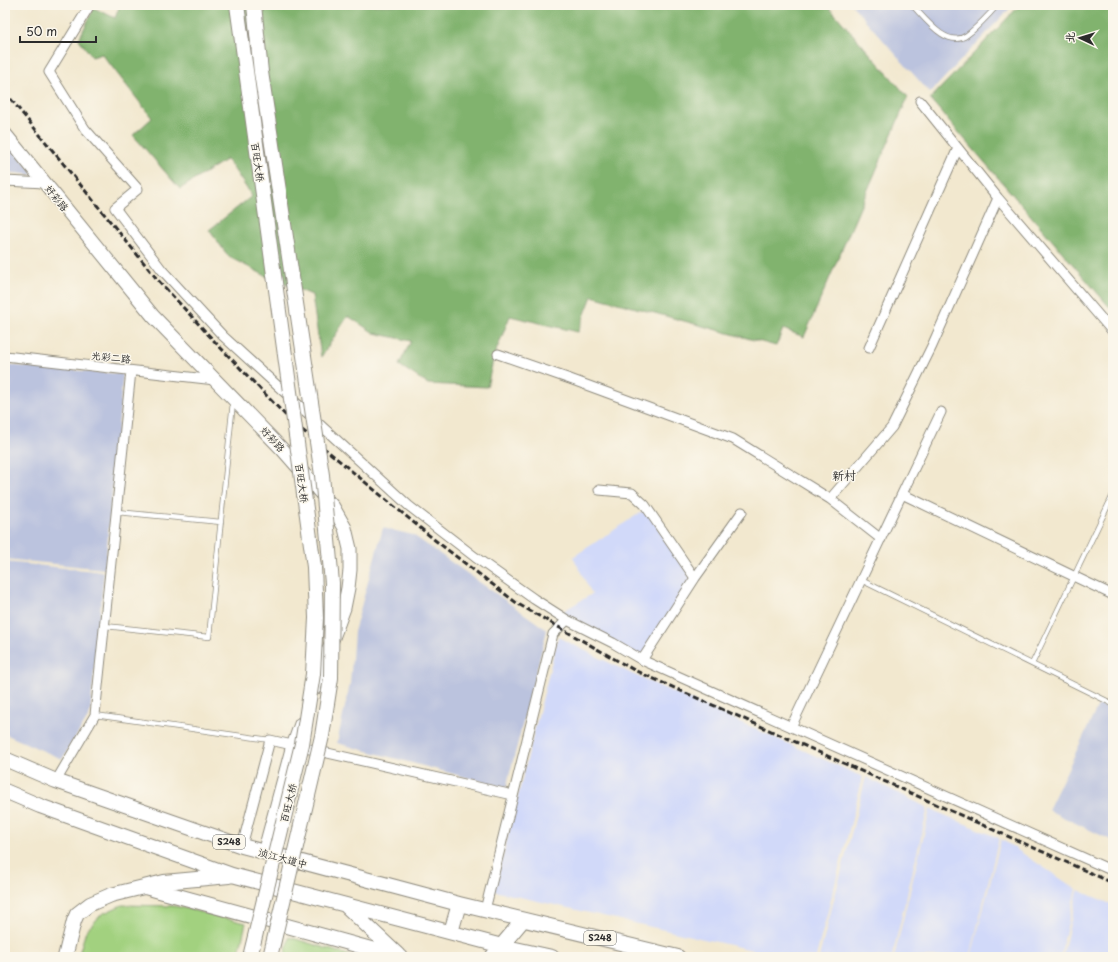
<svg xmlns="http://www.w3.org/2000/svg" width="1118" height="962" viewBox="0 0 1118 962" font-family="'Playpen Sans','LXGW WenKai TC',sans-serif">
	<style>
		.built { fill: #d1d9f9 }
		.industrial { fill: #bbc3de }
		.green { fill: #a2d17f; stroke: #667e55 }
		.forest { fill: #81b36e; stroke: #566f4c }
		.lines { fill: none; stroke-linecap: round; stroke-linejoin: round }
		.lane-casing { stroke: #8e8a7d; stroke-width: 6 }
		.street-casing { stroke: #8e8a7d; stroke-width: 11 }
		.secondary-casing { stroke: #8e8a7d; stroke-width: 15 }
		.primary-casing { stroke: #8e8a7d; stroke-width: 16 }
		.lane { stroke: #fff; stroke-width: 4.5 }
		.street { stroke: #fff; stroke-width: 9 }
		.secondary { stroke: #fff; stroke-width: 13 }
		.primary { stroke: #fff; stroke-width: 14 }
		.rail { stroke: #2b2b2b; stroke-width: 3; stroke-dasharray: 6 3; stroke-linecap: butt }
		.primary-bridge-casing { stroke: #8e8a7d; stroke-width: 16; stroke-linecap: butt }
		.primary-bridge { stroke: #fff; stroke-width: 14 }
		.labels { text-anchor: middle; stroke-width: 3; stroke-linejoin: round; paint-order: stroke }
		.shield { fill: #fbf7ec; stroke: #696865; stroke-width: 1 }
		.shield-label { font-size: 9px; font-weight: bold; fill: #2b2b2b }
		.street-label { font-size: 10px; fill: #2b2b2b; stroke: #fbf7ec }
		.quarter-label { font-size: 12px; fill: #2b2b2b; stroke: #fbf7ec }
	</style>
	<rect width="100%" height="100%" fill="#fbf7ec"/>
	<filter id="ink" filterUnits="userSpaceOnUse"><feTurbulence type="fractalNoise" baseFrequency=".025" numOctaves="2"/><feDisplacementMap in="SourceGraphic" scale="8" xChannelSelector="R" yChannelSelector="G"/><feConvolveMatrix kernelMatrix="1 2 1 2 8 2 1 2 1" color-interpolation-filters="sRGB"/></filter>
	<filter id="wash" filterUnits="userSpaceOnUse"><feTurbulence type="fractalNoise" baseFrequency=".012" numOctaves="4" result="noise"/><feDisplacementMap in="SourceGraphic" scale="16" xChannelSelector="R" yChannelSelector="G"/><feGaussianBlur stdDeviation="0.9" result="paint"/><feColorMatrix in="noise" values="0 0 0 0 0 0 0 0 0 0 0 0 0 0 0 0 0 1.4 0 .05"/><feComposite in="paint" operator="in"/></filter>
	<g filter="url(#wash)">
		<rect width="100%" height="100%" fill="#f2e8cf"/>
		<path class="built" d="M646,509L692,578L641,658L560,613L592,594L573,557Z
			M558,637L632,674L863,777L816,957H783L494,891Z
			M866,777L928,808L892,957H819Z
			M930,809L999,838L970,957H894Z
			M1001,839L1076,889L1060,957H971Z
			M1078,890L1113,905V957H1062Z"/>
		<path class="industrial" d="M852,5H1013L930,93Z
			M5,139L35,175L5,172Z
			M5,365L123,374L105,569L5,559Z
			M383,528L413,535L547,630L506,788L337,743L350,684L354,632Z
			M5,562L104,572L90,714L62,759L5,734Z
			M1099,704L1113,711V841L1048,810Z"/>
		<path class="green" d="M122,905L175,906L246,923L238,957H78L86,931L102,914Z
			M289,937L348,955L353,957H285Z"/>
		<path class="forest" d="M120,5H827L908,97L804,337L783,329L776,346L592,296L578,332L510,316L494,356L487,387L428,384L399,365L411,341L374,333L348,316L321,357L312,295L266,276L229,257L209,230L252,196L227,159L180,189L133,135L152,118L102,54L92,57L79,39L94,8L115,18Z
			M1020,5H1113V311L930,99Z"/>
	</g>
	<g filter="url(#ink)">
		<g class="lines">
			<defs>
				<path id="lane" d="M912,5C924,17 947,50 967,35C978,27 988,15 998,5
					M117,512L221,522
					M861,580L1113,704
					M105,626L209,637L233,402
					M1032,664L1113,495
					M95,715L270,740"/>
				<path id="street" d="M90,5L49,72L85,129L138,189L115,208L162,270L223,336L409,506L475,557L534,599L567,620
					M920,101L998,198L1113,332
					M5,181L45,183
					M869,348L958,148
					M498,354L570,379L733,439L830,499L881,539
					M5,356L215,380
					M599,490L632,493L645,505L695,578L642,660
					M902,494L1113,595
					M830,499L892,427L932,346L998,198
					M695,578L742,512
					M791,727L941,412
					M56,781L95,715L131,371
					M242,846L270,740L513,795
					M485,910L553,634L567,620L613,643L642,660L1113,871"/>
				<path id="secondary" d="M5,134L153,316L283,450L333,507L345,528L350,549V570L348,588L344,608L314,689
					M264,853L292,749L301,724"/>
				<path id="primary" d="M5,759L56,781L242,846L459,904L678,957
					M5,791L40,806L232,875L502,946L552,957
					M145,887L400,957
					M346,906L398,955
					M451,932L459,904
					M65,957L74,921L77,914L90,904L111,895L164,882L229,876
					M492,957L523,920"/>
			</defs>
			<use href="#lane" class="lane-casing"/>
			<use href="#street" class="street-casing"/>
			<use href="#secondary" class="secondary-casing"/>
			<use href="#primary" class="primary-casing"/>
			<use href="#lane" class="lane"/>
			<use href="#street" class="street"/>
			<use href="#secondary" class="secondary"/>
			<use href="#primary" class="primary"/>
			<path class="rail" d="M5,92L157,279L216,343L289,419L436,541L518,604L634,670L1113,883"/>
			<defs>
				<path id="primary-bridge" d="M237,5L314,567L316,618L313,674L302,744L250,957
					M254,5L261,72L322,475L332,583L331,678L322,736L270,957"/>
			</defs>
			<use href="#primary-bridge" class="primary-bridge-casing"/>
			<use href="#primary-bridge" class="primary-bridge"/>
		</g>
	</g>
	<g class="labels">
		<g class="shield">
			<rect x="213" y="835" width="32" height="14" rx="3"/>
			<rect x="584" y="931" width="32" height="14" rx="3"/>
		</g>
		<g class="shield-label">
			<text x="229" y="845">S248</text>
			<text x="600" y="941">S248</text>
		</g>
		<g class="street-label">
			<text transform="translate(258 162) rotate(82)" y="4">百旺大桥</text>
			<text transform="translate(57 198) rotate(51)" y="4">好彩路</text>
			<text transform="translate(111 357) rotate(6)" y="4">光彩二路</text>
			<text transform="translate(273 439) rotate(47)" y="4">好彩路</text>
			<text transform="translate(302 483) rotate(82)" y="4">百旺大桥</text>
			<text transform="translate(288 803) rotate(-76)" y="4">百旺大桥</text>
			<text transform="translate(283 858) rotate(15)" y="4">浈江大道中</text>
		</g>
		<g class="quarter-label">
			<text x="844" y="480">新村</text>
		</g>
	</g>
	<rect width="1118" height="962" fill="none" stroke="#fbf7ec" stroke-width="20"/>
	<g transform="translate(1080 38) rotate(274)" stroke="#fbf7ec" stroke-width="3" paint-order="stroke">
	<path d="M0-3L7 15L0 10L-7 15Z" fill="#2b2b2b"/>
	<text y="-6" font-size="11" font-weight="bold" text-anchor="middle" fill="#2b2b2b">北</text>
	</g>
	<path d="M20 36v6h76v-6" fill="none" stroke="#2b2b2b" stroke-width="2"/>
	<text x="26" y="36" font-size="12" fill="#2b2b2b" stroke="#fbf7ec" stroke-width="3" paint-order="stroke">50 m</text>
</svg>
